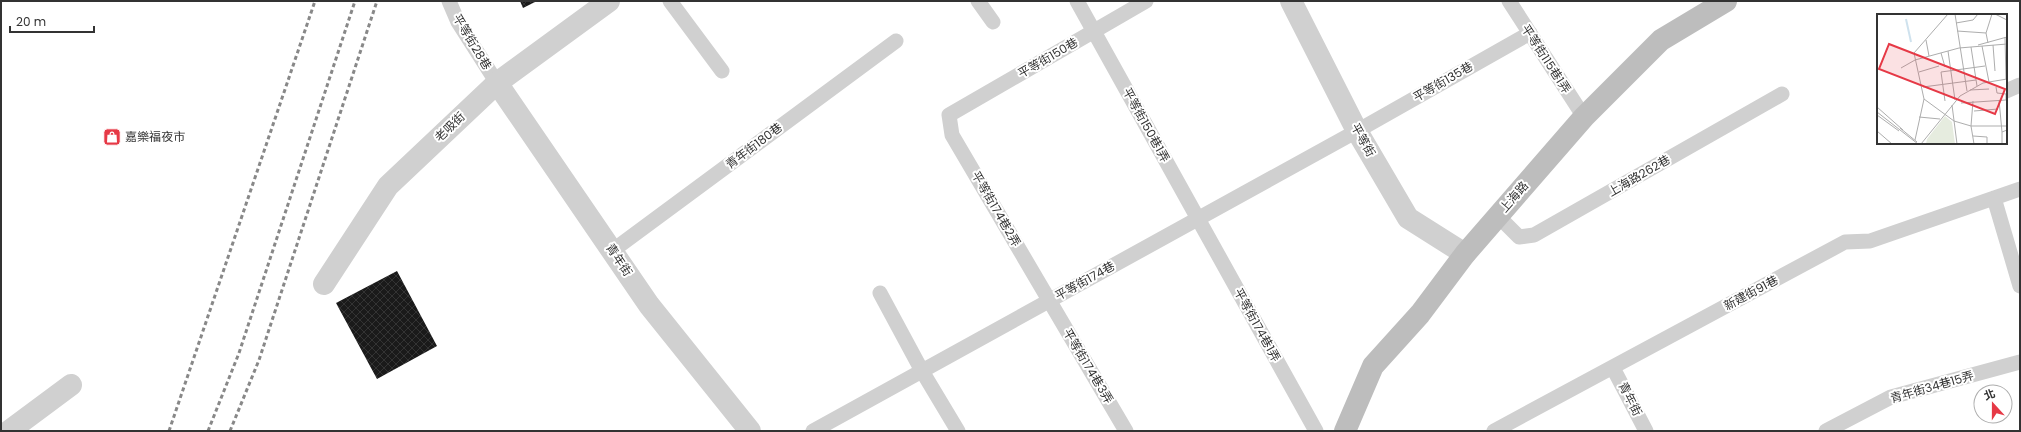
<svg xmlns="http://www.w3.org/2000/svg" width="2021" height="432" viewBox="0 0 2021 432" font-family="Poppins,'Noto Sans TC',sans-serif">
	<style>
		.building { fill: url(#building-cross-hatch) }
		.lines { fill: none; stroke-linecap: round; stroke-linejoin: round }
		.lane { stroke: #d0d0d0; stroke-width: 15 }
		.street { stroke: #d0d0d0; stroke-width: 22 }
		.secondary { stroke: #bdbdbd; stroke-width: 22 }
		.rail { stroke: #888; stroke-width: 3; stroke-dasharray: 4 3; stroke-linecap: butt }
		.labels { text-anchor: middle; stroke-width: 4; stroke-linejoin: round; paint-order: stroke }
		.street-label { font-size: 12px; fill: #333; stroke: #fff }
		.poi-label { font-size: 12px; fill: #333; stroke: #fff; text-anchor: start }
		.inset-river { fill: none; stroke: #cfe2ee; stroke-width: 2 }
		.inset-road { fill: none; stroke: #adadad; stroke-width: 1 }
		.view { fill: #e63946; fill-opacity: 0.15; stroke: #e63946; stroke-width: 2 }
		.inset-edge { fill: none; stroke: #333; stroke-width: 2 }
	</style>
	<defs>
		<pattern id="building-cross-hatch" width="8" height="8" patternUnits="userSpaceOnUse"><rect width="8" height="8" fill="#1a1a1a"/><path d="M0 0l8 8M0 8l8-8" fill="none" stroke="#333"/></pattern>
	</defs>
	<rect width="100%" height="100%" fill="#fff"/>
	<path class="building" d="M520,1H537L523,8Z
		M397,271L437,346L377,379L336,303Z"/>
	<g class="lines">
		<path class="lane" d="M449,1L458,22L497,83
			M670,1L722,71
			M978,1L993,22
			M1077,1L1316,431
			M1509,1L1584,117
			M2006,91L2020,85
			M1994,198L2020,286
			M1498,216L1519,237L1534,235L1782,94
			M612,251L896,41
			M880,293L922,371L958,431
			M1613,368L1646,431
			M813,431L1357,131L1530,33
			M1126,431L952,135L949,115L1146,1
			M1494,431L1845,242L1870,241L2020,189
			M1826,431L1891,397L2020,362"/>
		<path class="street" d="M1291,1L1357,131L1408,218L1465,254
			M497,83L649,305L750,431
			M324,284L388,186L497,83L609,1
			M9,431L71,385"/>
		<path class="secondary" d="M1345,431L1373,366L1420,314L1465,254L1584,117L1661,40L1726,1"/>
		<path class="rail" d="M169,431L315,1
			M208,431L239,353L355,1
			M230,431L259,360L377,1"/>
	</g>
	<defs>
		<symbol id="shop-square" viewBox="-11 -11 22 22"><rect x="-9" y="-9" width="18" height="18" rx="4" fill="#e63946" stroke="#fff"/><path d="M-5-2.5h2.3a2.7 3.5 0 0 1 5.4 0H5L5.5 6h-11ZM-1.5-2.5h3a1.5 2.3 0 0 0-3 0Z" fill="#fff"/></symbol>
	</defs>
	<g fill-rule="evenodd">
		<use href="#shop-square" x="102" y="127" width="20" height="20"/>
	</g>
	<g class="labels">
		<g class="street-label">
			<text transform="translate(472 42) rotate(59)" y="4">平等街28巷</text>
			<text transform="translate(1048 58) rotate(-30)" y="4">平等街150巷</text>
			<text transform="translate(1546 59) rotate(57)" y="4">平等街115巷1弄</text>
			<text transform="translate(1443 82) rotate(-30)" y="4">平等街135巷</text>
			<text transform="translate(1146 125) rotate(61)" y="4">平等街150巷1弄</text>
			<text transform="translate(450 127) rotate(-44)" y="4">老吸街</text>
			<text transform="translate(1363 140) rotate(61)" y="4">平等街</text>
			<text transform="translate(754 146) rotate(-37)" y="4">青年街180巷</text>
			<text transform="translate(1639 176) rotate(-30)" y="4">上海路262巷</text>
			<text transform="translate(1514 197) rotate(-49)" y="4">上海路</text>
			<text transform="translate(996 209) rotate(60)" y="4">平等街174巷2弄</text>
			<text transform="translate(619 260) rotate(56)" y="4">青年街</text>
			<text transform="translate(1085 281) rotate(-29)" y="4">平等街174巷</text>
			<text transform="translate(1751 293) rotate(-28)" y="4">新建街91巷</text>
			<text transform="translate(1257 325) rotate(61)" y="4">平等街174巷1弄</text>
			<text transform="translate(1088 366) rotate(59)" y="4">平等街174巷3弄</text>
			<text transform="translate(1932 387) rotate(-16)" y="4">青年街34巷15弄</text>
			<text transform="translate(1630 399) rotate(63)" y="4">青年街</text>
		</g>
		<g class="poi-label">
			<text x="125" y="141">嘉樂福夜市</text>
		</g>
	</g>
	<g transform="translate(1877 14)">
		<rect width="130" height="130" fill="#fff"/>
		<path d="M68,102L75,108L78,130H49L50,125Z" fill="#e6ecdf"/>
		<path class="inset-river" d="M29,5L34,28"/>
		<path class="inset-road" d="M71,0L37,39L47,85L77,107L94,112H130M78,0L90,77M118,0L130,6M79,9L96,6L101,0M80,17L109,19M128,23L129,65M49,26L52,42M111,29L109,19L115,0M101,31L130,23M116,31L118,57M105,32L112,68M94,33L100,72M71,37L78,86M64,39L68,53M24,54L38,46L82,34L130,30M42,58L62,52M46,73L99,66M119,73L120,79L129,80M93,76L112,75M122,86L125,118M68,87L64,58L108,52M96,87L94,112L97,130M84,89L129,86V80M75,91L80,130M0,93L26,116M97,97L121,95M0,98L41,130M0,101L22,117M42,103L63,105M23,114L40,128M0,117L15,130M96,122L110,123V130M38,126L47,85M44,130L83,82L106,69L130,65M125,130V118L130,116"/>
		<path class="view" d="M12,30L128,75L118,100L2,55Z"/>
		<rect width="130" height="130" class="inset-edge"/>
	</g>
	<rect width="2021" height="432" fill="none" stroke="#333333" stroke-width="4"/>
	<g transform="translate(1993 404) rotate(339)"><circle r="19" fill="#ffffff" stroke="#adadad"/>
	<path d="M0-3L7 15L0 10L-7 15Z" fill="#e63946"/>
	<text y="-6" font-size="11" font-weight="bold" text-anchor="middle" fill="#333333">北</text>
	</g>
	<path d="M10 26v6h84v-6" fill="none" stroke="#333333" stroke-width="2"/>
	<text x="16" y="26" font-size="12" fill="#333333" stroke="#ffffff" stroke-width="3" paint-order="stroke">20 m</text>
</svg>
